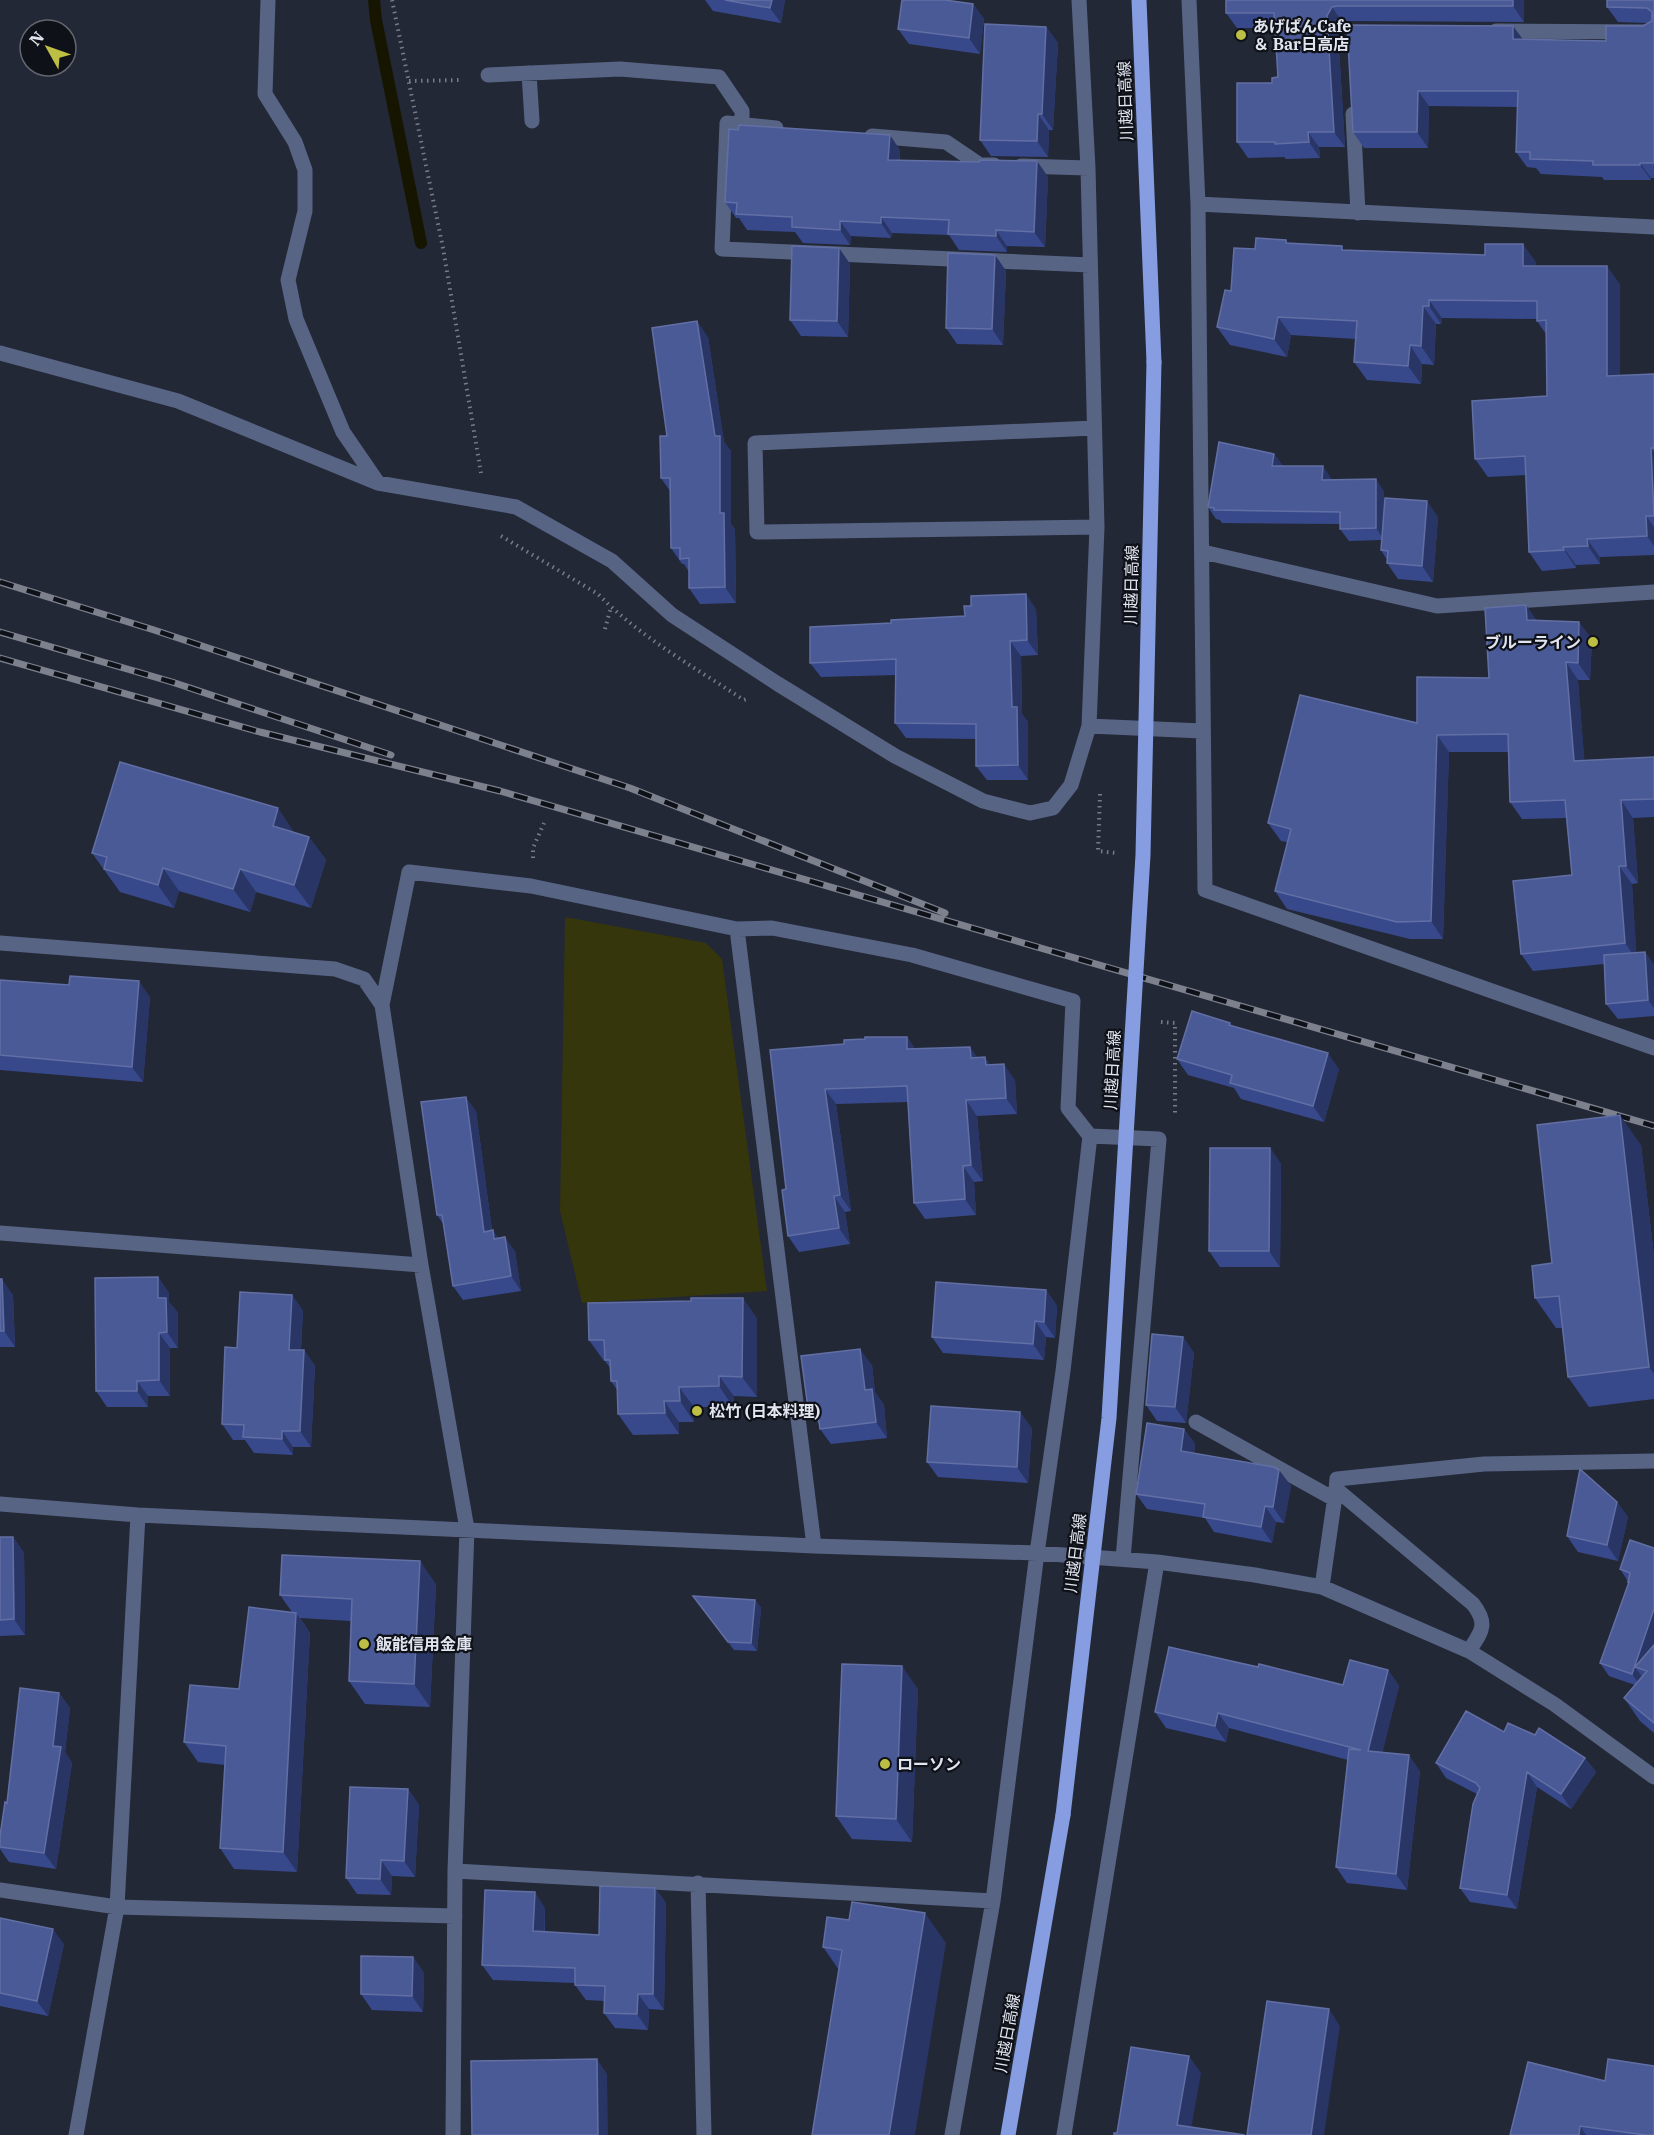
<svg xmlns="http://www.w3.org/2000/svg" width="1654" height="2135" viewBox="0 0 1654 2135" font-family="'IBM Plex Serif','Noto Sans JP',serif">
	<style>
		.green { fill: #35360c }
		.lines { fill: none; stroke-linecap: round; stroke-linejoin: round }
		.stream { stroke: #161600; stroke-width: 12 }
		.path { stroke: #777c89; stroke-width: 4; stroke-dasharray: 1.5 4.5; stroke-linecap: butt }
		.minor { stroke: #586484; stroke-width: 15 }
		.major { stroke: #869de1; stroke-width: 15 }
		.rail-casing { stroke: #7d818e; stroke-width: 7 }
		.rail { stroke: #0f1118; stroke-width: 4.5; stroke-dasharray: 14; stroke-linecap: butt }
		.major-bridge { stroke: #869de1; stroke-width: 15 }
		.wall { fill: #38498b }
		.shaded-wall { fill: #283565 }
		.building { fill: #4a5a96; stroke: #626fa4; stroke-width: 1.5 }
		.poi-dot { fill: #bcbf44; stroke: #0f1118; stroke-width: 2 }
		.labels { text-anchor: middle; stroke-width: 4.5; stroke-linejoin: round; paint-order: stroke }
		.poi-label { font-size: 16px; font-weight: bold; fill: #e1e5ef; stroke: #0f1118; text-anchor: start }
		.street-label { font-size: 16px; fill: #e1e5ef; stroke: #0f1118 }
	</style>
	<rect width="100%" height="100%" fill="#232837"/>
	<path class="green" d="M565,917L706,943L722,959L767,1291L582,1303L560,1211Z"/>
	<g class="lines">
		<path class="stream" d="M374,0L376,20L421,243"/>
		<path class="path" d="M392,0L443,248L481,473
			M409,81L462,80
			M501,536L598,594C640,637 694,667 744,700L747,699
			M605,629L611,607
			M1100,794L1098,851L1116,853
			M533,858V848L544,823
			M1161,1022L1175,1023V1115"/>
		<path class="minor" d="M268,0L265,94L295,142L305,170V211L288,280L296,319L343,432L378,483
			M1189,0L1198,204L1205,890L1654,1048
			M1496,31L1654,32
			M529,73L532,121
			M488,75L620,69L719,77L742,111V125
			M1353,114L1358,213
			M776,128L727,123L722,249L1090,265
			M872,136L946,142L980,165H994
			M1021,166L1088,168
			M1198,204L1654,227
			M0,353L178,401L378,483L516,507L612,561L672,615L778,684L895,756L983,801L1030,813L1053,808L1071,785L1089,726L1097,527L1088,168L1079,0
			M1094,428L755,443L757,532L1097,527
			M1203,552L1437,606L1654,592
			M1089,726L1202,731
			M737,929L772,928L912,955L1073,1001L1068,1108L1090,1136L1063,1371L1037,1553L993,1901L952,2135
			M0,943L335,969L364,979L382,1005L421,1265L467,1529L455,1871L453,2135
			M382,1005L409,872L531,886L737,929L814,1546
			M1090,1136L1159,1139L1123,1559
			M0,1233L421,1265
			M1196,1422L1334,1499
			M0,1504L138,1515L814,1546L1037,1553L1157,1562L1255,1575L1322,1587L1469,1651L1554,1704L1654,1777
			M1322,1587L1336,1489
			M1469,1651C1481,1632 1489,1625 1473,1604L1336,1489L1337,1479L1484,1464L1654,1461
			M455,1871L993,1901
			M698,1883L704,2135
			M0,1890L117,1907L455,1916
			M76,2135L117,1907L138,1515
			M1064,2135L1157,1562"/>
		<path class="major" d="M1139,0L1154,362
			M1008,2135L1063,1815"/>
		<defs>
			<path id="rail" d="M0,582L154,630L630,788L945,913
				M0,632L172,682L391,755
				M0,658L260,732L500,791L1654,1126"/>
		</defs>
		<use href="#rail" class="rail-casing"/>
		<use href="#rail" class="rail"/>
		<path class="major-bridge" d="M1063,1815L1109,1418L1143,855L1154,362"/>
	</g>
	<path class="wall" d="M705,0H785L781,23L713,11Z
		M1226,0H1524V22L1348,21L1343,23L1338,32L1345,147H1319L1320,158L1286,159L1284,157L1248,158L1237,142L1272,83L1278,77L1275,28H1237L1226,13Z
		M1654,0V178H1651V180H1604L1602,177L1541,174L1536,168L1527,167L1516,152L1518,107L1429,106L1428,148H1364L1353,132L1513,26L1522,39L1606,41L1643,26L1648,23L1618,22L1607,7Z
		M973,4L984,19L980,54L909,44L898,29Z
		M1046,27L1058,43L1053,130H1049L1048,157L991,156L980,140Z
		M900,150V160L979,162L1037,161L1048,177L1045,247L1007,246V252L959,250L949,235L892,233L891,238L851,236L850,245L803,243L795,232L747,230L739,218H736L725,202Z
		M1286,240L1288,243L1345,250L1536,262V266L1620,284V376L1654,374V555L1600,557V564L1576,565V568L1542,571L1529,552L1526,475L1488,477L1475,459L1547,396L1546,334L1537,321V319L1442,318L1441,324H1436L1434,365L1422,364L1421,384L1367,380L1354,362L1356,339L1291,335L1287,357L1230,345L1217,327L1231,291L1255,249Z
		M839,248L850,264L848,337L801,336L790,320Z
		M995,255L1006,271L1003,345L957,344L946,328Z
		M708,337L724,442L731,451V524L735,529L736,603L700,604L689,588V572L684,564H682L671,548L670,491L661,478L667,436Z
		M1274,454L1283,466L1331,478V480L1384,491V507L1438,517L1433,582L1398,579L1387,563V560L1381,550V540L1349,541L1340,529V524L1222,523L1220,520L1216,519L1208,507Z
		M1526,605L1536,620L1592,639L1590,680H1578L1584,760L1654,757V817L1633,818L1638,883L1632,884L1636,953L1645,952L1654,965V1016L1618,1019L1606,1004L1604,964L1533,971L1521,954L1572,875L1566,818L1522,819L1510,802L1508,752H1449L1443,939H1410L1287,909L1275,891L1287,842L1281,841L1268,823L1417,723L1489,678Z
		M1036,609L1038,655L1021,656L1022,714L1028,722V780H987L976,766V739L906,738L895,723L896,675L821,677L810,663L891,623Z
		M294,832L309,837L326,860L311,908L256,892L250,912L179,891L174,908L120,892L92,853Z
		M0,980L150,997L143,1082L0,1070Z
		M1230,1023L1232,1026L1339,1069L1324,1122L1241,1099L1234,1088L1188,1075L1177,1059Z
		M907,1037L915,1049L978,1057L1015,1080L1017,1114L977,1116L983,1181L974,1182L976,1215L925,1219L914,1203L908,1102L836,1104L851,1211L845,1212L850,1244L799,1252L788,1236L786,1189L770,1050L844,1044L865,1039Z
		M476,1111L492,1230L498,1238L515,1251L521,1291L463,1300L453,1286L444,1225L437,1215Z
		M1641,1145L1654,1256V1399L1589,1407L1568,1377L1562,1328H1556L1535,1298L1552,1263Z
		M1270,1148L1281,1164L1280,1267H1220L1209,1251Z
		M158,1277L169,1293V1302L178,1313V1348H170V1396H148V1407H107L96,1391Z
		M0,1279L13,1295L15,1347H0Z
		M1046,1290L1057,1306L1055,1338L1046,1337L1044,1360L943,1353L932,1337Z
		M292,1295L303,1311L301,1350H304L315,1366L311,1447H293V1455L254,1453L245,1440H233L222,1424L237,1348Z
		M757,1318V1397L734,1396L733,1407H694V1422H679V1434L633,1435L618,1414V1391L611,1381V1369L605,1361H604L589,1340Z
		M1183,1337L1194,1353L1186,1423L1157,1421L1146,1405Z
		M872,1365L875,1392L884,1405L887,1438L831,1444L820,1429L819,1424L808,1408Z
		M1032,1428L1028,1483L938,1477L927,1462Z
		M1184,1429L1195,1444L1194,1453L1279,1470L1291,1486L1284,1523L1276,1522L1272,1543L1214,1532L1205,1518L1147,1509L1136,1494Z
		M1617,1502L1628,1517L1618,1561L1578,1552L1567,1536Z
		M0,1537H13L24,1553L25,1635L0,1636Z
		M1654,1548V1733L1640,1721L1624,1698L1635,1685L1609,1676L1600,1663L1629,1583L1620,1569Z
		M420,1561L436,1585L430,1707L365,1704L349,1681L351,1621L300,1618L310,1633L297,1872L234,1869L220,1848L225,1765L198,1762L184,1742L239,1689L292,1612L280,1595Z
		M755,1600L761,1608L757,1651L734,1650L699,1604Z
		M1388,1670L1399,1686L1382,1752L1420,1771L1407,1890L1347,1883L1336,1867L1348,1760L1229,1728L1226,1742L1166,1728L1155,1712L1343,1685Z
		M918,1689L912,1842L852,1839L836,1816Z
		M59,1693L70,1708L65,1752L72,1763L56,1869L9,1862L0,1849V1836L7,1803Z
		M1504,1732L1585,1758L1596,1772L1571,1809L1537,1787L1517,1909L1470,1902L1460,1888L1477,1794L1446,1778L1436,1763Z
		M408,1789L419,1805L415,1877L392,1876L391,1895L357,1894L346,1878Z
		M655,1888L666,1903L664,2010L649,2009L648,2030L615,2028L604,2013L605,2001L586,2000L575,1985V1983L493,1980L482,1965L545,1908V1932L599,1935Z
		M0,1918L64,1944L48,2016L0,2006Z
		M849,1920L946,1943L839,1970L823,1947Z
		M413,1957L424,1973L423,2012L372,2010L361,1994Z
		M1605,2081L1654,2135H1510Z"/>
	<path class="shaded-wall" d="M772,0H785L781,23L770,8Z
		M1513,0H1524V22L1513,6Z
		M973,4L984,19L980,54L969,38Z
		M1332,7L1343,23L1338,32L1345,147L1334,132L1327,16Z
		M1513,26L1524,41L1513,39Z
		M1046,27L1058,43L1053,130L1042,114Z
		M1418,91L1429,106L1428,148L1417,132Z
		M1038,114L1049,130L1048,157L1037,141Z
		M1308,132L1319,147L1320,158L1309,142Z
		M890,135L900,150L899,175L888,160Z
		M1037,161L1048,177L1045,247L1034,232Z
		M1640,163L1651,178V180L1640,165Z
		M881,217L892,233L891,238L881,223Z
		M840,221L851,236L850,245L840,230Z
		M996,230L1007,246V252L996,236Z
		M1523,244L1536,262V284L1523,266Z
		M839,248L850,264L848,337L837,321Z
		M995,255L1006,271L1003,345L992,329Z
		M1607,266L1620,284V394L1607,376Z
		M1429,300L1442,318L1441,324L1429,306Z
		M1423,306L1436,324L1434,365L1421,346Z
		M1278,317L1291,335L1287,357L1274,339Z
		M697,321L708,337L724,442L731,451V524L735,529L736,603L725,587L715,436Z
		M1410,345L1422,364L1421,384L1408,366Z
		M1651,448L1654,452V499Z
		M1274,454L1283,466H1272Z
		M1323,466L1331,478V492L1322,480Z
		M1376,479L1384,491V540L1376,528Z
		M1427,501L1438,517L1433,582L1422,566Z
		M1646,516L1654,527V546L1647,536Z
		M1587,539L1600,557V564L1588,546Z
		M1563,547L1576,565V568L1564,550Z
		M1026,594L1036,609L1038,655L1027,640Z
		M1526,605L1538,623L1527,620Z
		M1579,622L1592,639L1590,680L1578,663Z
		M1010,641L1021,656L1022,714L1028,722V780L1018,765L1012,707Z
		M1566,662L1578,680L1586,778L1574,761Z
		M1437,735L1449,752L1443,939L1431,921Z
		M1621,800L1633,818L1638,883L1626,866Z
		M278,808L294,832L289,849L273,826Z
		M309,837L326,860L311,908L294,885Z
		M1619,866L1632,884L1637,960L1625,943Z
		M163,868L179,891L174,908L158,885Z
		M240,869L256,892L250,912L233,889Z
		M1645,952L1654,965V1008L1648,1000Z
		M139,981L150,997L143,1082L132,1067Z
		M907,1037L918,1053L907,1049Z
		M970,1047L981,1062L971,1058Z
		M1328,1053L1339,1069L1324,1122L1313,1106Z
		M985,1057L996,1073L986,1065Z
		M1004,1064L1015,1080L1017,1114L1006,1098Z
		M825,1089L836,1104L851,1211L840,1195Z
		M466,1097L476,1111L494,1246L484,1232Z
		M966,1100L977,1116L983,1181L971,1165Z
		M1620,1115L1641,1145L1654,1256V1374L1649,1367Z
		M1270,1148L1281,1164L1280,1267L1269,1251Z
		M963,1166L974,1182L976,1215L965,1199Z
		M834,1196L845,1212L850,1244L839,1228Z
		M493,1230L503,1245L494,1239Z
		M505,1237L515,1251L521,1291L511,1276Z
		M158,1277L169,1293V1302L178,1313V1348L167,1332L158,1298Z
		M2,1279L13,1295L15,1347L4,1331Z
		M1046,1290L1057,1306L1055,1338L1044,1322Z
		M292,1295L303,1311L300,1365L289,1350Z
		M743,1298L757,1318V1397L742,1377Z
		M1035,1321L1046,1337L1044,1360L1033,1344Z
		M159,1333L170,1348V1396L159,1380Z
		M1183,1337L1194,1353L1186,1423L1175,1407Z
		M860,1349L872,1365L875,1392L884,1405L887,1438L876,1422L865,1390Z
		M304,1350L315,1366L311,1447L300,1431Z
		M719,1376L734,1396L733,1407L719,1386Z
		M137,1381L148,1396V1407L137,1391Z
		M679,1387L694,1407V1422L680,1401Z
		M664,1401L679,1422V1434L665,1413Z
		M1020,1412L1032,1428L1028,1483L1017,1467Z
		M1184,1429L1195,1444L1192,1467L1181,1451Z
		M282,1431L293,1447V1455L282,1439Z
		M1279,1470L1291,1486L1284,1523L1273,1507Z
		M1617,1502L1628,1517L1618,1561L1607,1545Z
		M1265,1506L1276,1522L1272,1543L1261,1527Z
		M13,1537L24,1553L25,1635L14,1619Z
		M420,1561L436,1585L430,1707L414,1684Z
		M755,1600L761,1608L757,1651L751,1643Z
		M1654,1609V1648L1635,1667L1644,1679L1641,1687L1632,1674Z
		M296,1613L310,1633L297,1872L283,1852Z
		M902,1666L918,1689L912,1842L896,1819Z
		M1388,1670L1399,1686L1379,1767L1368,1751Z
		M59,1693L70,1708L65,1752L72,1763L56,1869L44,1853L53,1746Z
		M1218,1713L1229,1728L1226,1742L1215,1726Z
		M1409,1755L1420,1771L1407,1890L1396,1874Z
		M1585,1758L1596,1772L1571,1809L1561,1794Z
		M1527,1772L1537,1787L1517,1909L1507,1895Z
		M408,1789L419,1805L415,1877L404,1861Z
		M381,1860L392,1876L391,1895L380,1879Z
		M655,1888L666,1903L664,2010L653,1994Z
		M535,1892L545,1908L544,1946L533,1931Z
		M925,1913L946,1943L915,2135H889Z
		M53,1929L64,1944L48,2016L37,2001Z
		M413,1957L424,1973L423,2012L412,1996Z
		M638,1994L649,2009L648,2030L637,2014Z
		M1329,2009L1340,2026L1324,2135H1311Z
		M1189,2056L1201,2073L1190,2135L1177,2125Z
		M597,2059L607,2074L608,2135H598Z
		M1580,2126L1586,2135H1579Z"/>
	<path class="building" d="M725,0H772L770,8Z
		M902,0H945L973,4L969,38L898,29Z
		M1226,0H1513V6H1337L1332,7L1327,16L1334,132H1308L1309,142L1275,144V142H1237V83H1272V78L1278,77L1274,13H1226Z
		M1607,0H1654V163H1640V165H1593V161L1530,159V152H1516L1518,91H1418L1417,132H1353L1347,25L1513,26V39L1606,41V26H1643L1652,21V12L1647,8L1607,7Z
		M985,24L1046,27L1042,114H1038L1037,141L980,140Z
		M739,125L890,135L888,160L979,162L980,160L1037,161L1034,232L996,230V236L948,234L949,220L881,217V223L840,221V230L792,227V217L736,214L737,203L725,202L729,129L738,130Z
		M1256,238L1286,240V243L1342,246V250L1485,255V244H1523V266H1607V376L1654,374V448H1651L1654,516H1646L1647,536L1587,539L1588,546L1563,547L1564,550L1529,552L1525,456L1475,459L1472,401L1547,396L1546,320L1537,321V301L1429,300V306H1423L1421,346L1410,345L1408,366L1354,362L1357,321L1278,317L1274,339L1217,327L1225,290L1231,291L1234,248L1255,249Z
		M792,246L839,248L837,321L790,320Z
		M948,253L995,255L992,329L946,328Z
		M697,321L715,436H720V513H724L725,587L689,588V558L680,559V548H671L670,478H661L660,436H667L652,328Z
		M1219,442L1274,454L1272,466H1323L1322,480L1376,479V528L1340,529V512L1214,510V508L1208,507Z
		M1385,498L1427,501L1422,566L1387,563L1388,551L1381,550Z
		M1026,594L1027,640L1010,641L1012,707H1017L1018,765L976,766V724L895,723L896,659L810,663V627L891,623V620L965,616L964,606H971V596Z
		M1526,605L1527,620L1579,622L1578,663L1566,662L1574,761L1654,757V799L1621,800L1626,866H1619L1625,943L1521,954L1513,881L1572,875L1565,800L1510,802L1508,734L1437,735L1431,921L1397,922L1275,891L1291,829L1268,823L1300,695L1417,723V677L1489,678L1485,608Z
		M120,762L278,808L273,826L309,837L294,885L240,869L233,889L163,868L158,885L104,869L107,857L92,853Z
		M1645,952L1648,1000L1606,1004L1604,955Z
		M70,976L139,981L132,1067L0,1055V980L69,985Z
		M1192,1011L1230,1023L1229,1025L1328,1053L1313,1106L1230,1083L1232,1075L1177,1059Z
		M865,1037H907V1049L970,1047L971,1058L985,1057L986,1065L1004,1064L1006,1098L966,1100L971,1165L963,1166L965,1199L914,1203L907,1086L825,1089L840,1195L834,1196L839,1228L788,1236L782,1190L786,1189L770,1050L844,1044V1040L865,1039Z
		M466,1097L484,1232L493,1230L494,1239L505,1237L511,1276L453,1286L442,1215H437L421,1102Z
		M1620,1115L1649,1367L1568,1377L1559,1296L1535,1298L1532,1266L1552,1263L1537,1125Z
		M1210,1148H1270L1269,1251H1209Z
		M158,1277V1298H166L167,1332L159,1333V1380L137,1381V1391H96L95,1278Z
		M0,1279H2L4,1331H0Z
		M936,1282L1046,1290L1044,1322L1035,1321L1033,1344L932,1337Z
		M240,1292L292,1295L289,1350H304L300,1431H282V1439L243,1437L244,1425L222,1424L225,1347L237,1348Z
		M691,1298H743L742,1377L719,1376V1386L679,1387L680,1401H664L665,1413L618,1414L617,1381H611L610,1360H605L604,1340H589L588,1303L691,1301Z
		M1152,1334L1183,1337L1175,1407L1146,1405Z
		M860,1349L865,1390L872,1389L876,1422L820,1429L817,1407L808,1408L801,1356Z
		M931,1406L1020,1412L1017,1467L927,1462Z
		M1147,1423L1184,1429L1181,1451L1274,1467L1279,1470L1273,1507L1265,1506L1261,1527L1203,1517L1205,1504L1136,1494Z
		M1580,1469L1617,1502L1607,1545L1567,1536Z
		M0,1537H13L14,1619L0,1620Z
		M1630,1540L1654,1548V1609L1632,1674L1600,1663L1629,1582H1628L1630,1573L1620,1569Z
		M282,1555L420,1561L414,1684L349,1681L352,1599L280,1595Z
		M693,1596L755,1600L751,1643L728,1642Z
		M249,1607L296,1613L283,1852L220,1848L226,1746L184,1742L190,1685L239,1689Z
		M1654,1645V1723L1624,1698L1647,1671L1635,1667Z
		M1169,1647L1258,1667L1259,1664L1343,1685L1350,1660L1388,1670L1368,1751L1409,1755L1396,1874L1336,1867L1349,1749L1361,1750L1218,1713L1215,1726L1155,1712Z
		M842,1664L902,1666L896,1819L836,1816Z
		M20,1688L59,1693L53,1746L61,1747L44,1853L0,1847V1836L5,1802L7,1803Z
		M1466,1711L1504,1732L1508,1723L1535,1735L1539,1728L1585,1758L1561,1794L1527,1772L1507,1895L1460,1888L1473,1804L1480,1788L1476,1783L1436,1763Z
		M350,1787L408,1789L404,1861L381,1860L380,1879L346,1878Z
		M600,1886L655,1888L653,1994H638L637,2014L604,2013L605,1986L575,1985V1968L482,1965L485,1890L535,1892L533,1931L599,1935Z
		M852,1902L925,1913L889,2135H812L842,1950L823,1947L827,1917L849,1920Z
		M0,1918L53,1929L37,2001L0,1993Z
		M361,1956L413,1957L412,1996L361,1994Z
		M1267,2001L1329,2009L1311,2135H1247Z
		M1131,2047L1189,2056L1177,2125L1245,2135H1114V2133H1117Z
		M597,2059L598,2135H472L471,2061Z
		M1608,2059L1654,2066V2135H1645L1580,2126L1579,2135H1510L1528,2062L1605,2081Z"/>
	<g class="poi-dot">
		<circle cx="1241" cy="35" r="6"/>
		<circle cx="1593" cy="642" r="6"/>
		<circle cx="697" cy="1411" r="6"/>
		<circle cx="364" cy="1644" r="6"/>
		<circle cx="885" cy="1764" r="6"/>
	</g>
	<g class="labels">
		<g class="poi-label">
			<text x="1253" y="32">あげぱんCafe<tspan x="1253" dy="18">＆ Bar日高店</tspan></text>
			<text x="1581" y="648" text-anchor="end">ブルーライン</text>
			<text x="709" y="1417">松竹 (日本料理)</text>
			<text x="376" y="1650">飯能信用金庫</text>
			<text x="897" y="1770">ローソン</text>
		</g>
		<g class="street-label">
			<text transform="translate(1125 101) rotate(-92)" y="6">川越日高線</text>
			<text transform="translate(1131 585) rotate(-89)" y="6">川越日高線</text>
			<text transform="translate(1112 1070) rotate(-87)" y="6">川越日高線</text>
			<text transform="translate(1075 1553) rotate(-83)" y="6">川越日高線</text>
			<text transform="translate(1007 2033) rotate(-80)" y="6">川越日高線</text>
		</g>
	</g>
	<g transform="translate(48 48) rotate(310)"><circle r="28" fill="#0f1118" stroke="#63666e" stroke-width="1.5"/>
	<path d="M0-4.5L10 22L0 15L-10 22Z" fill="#bcbf44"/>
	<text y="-9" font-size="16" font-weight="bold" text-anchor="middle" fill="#e1e5ef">N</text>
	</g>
</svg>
